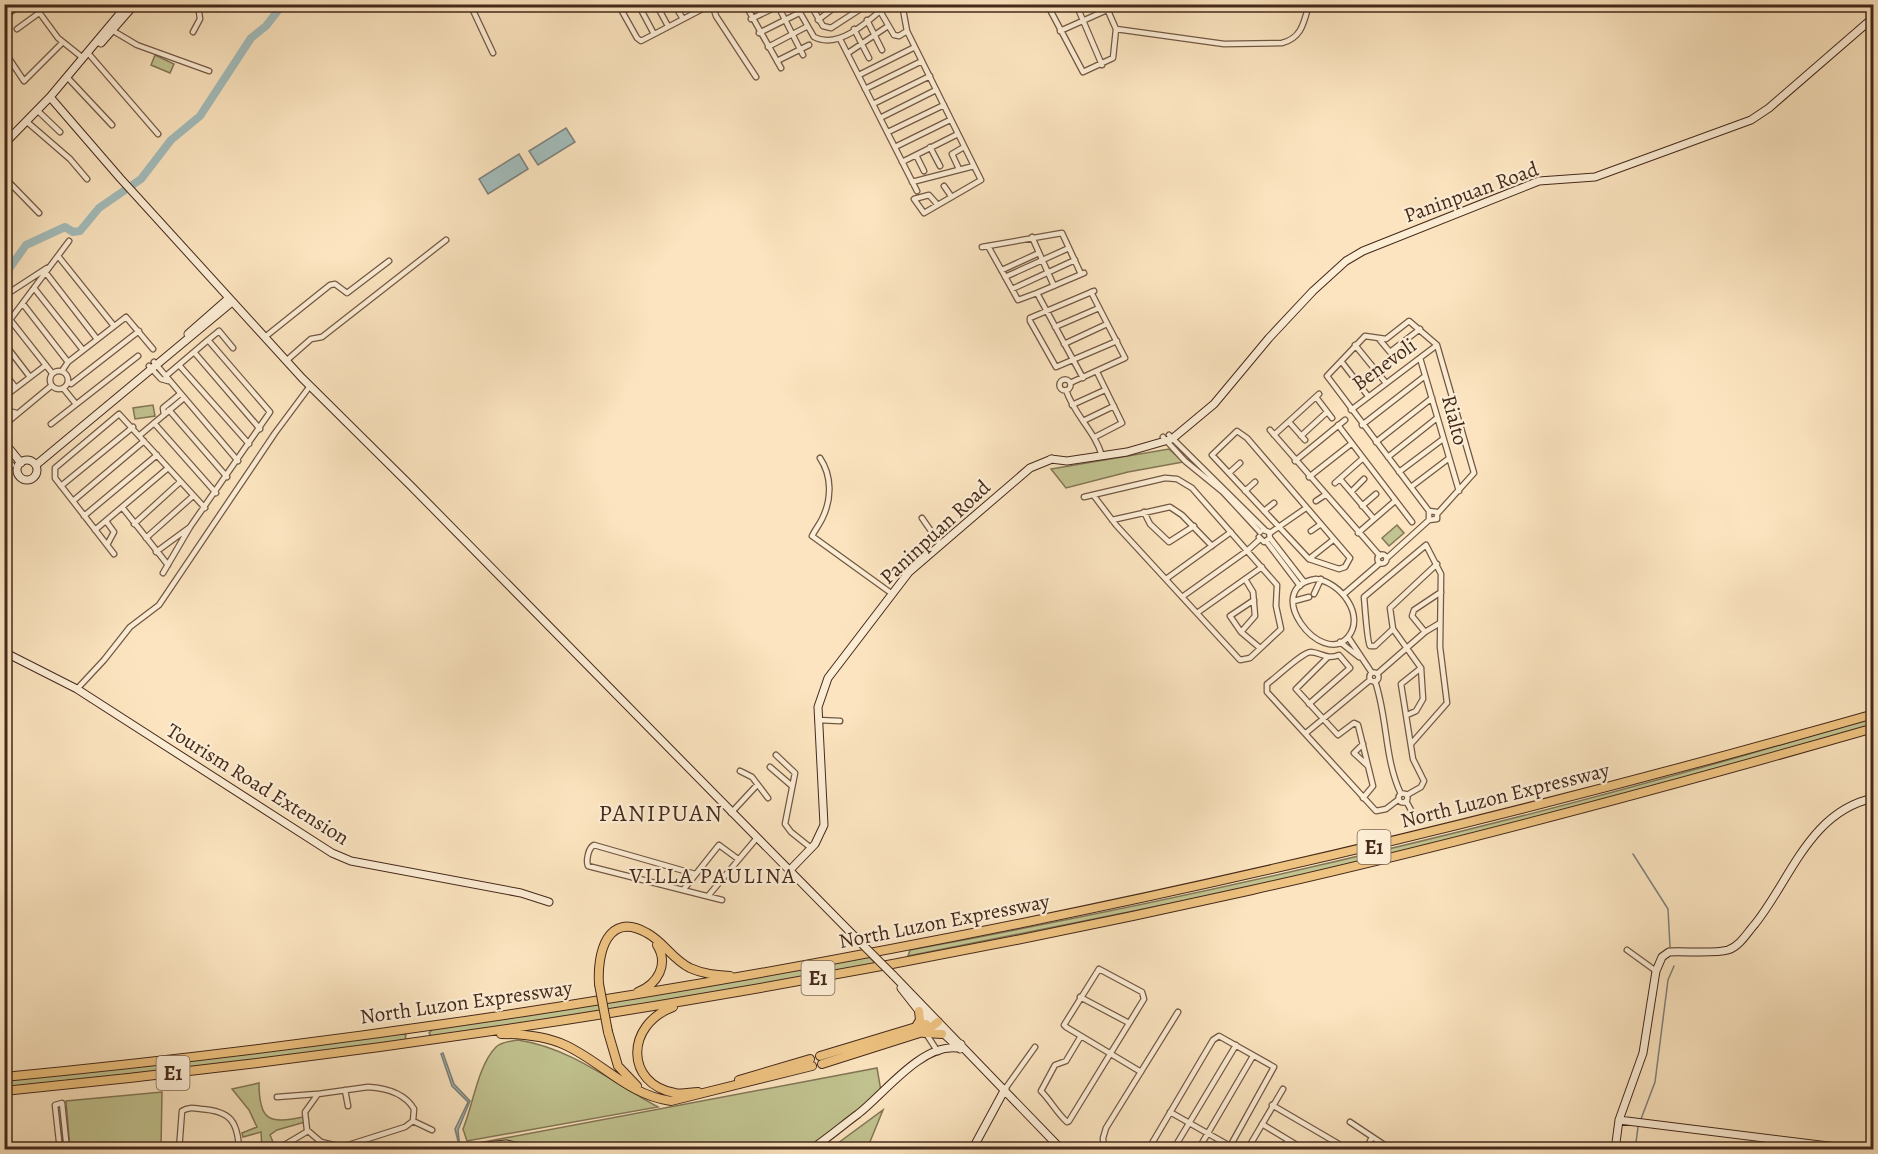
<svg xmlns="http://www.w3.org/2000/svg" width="1878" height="1154" viewBox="0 0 1878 1154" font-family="Alegreya,serif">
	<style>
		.green { fill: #c1c390; stroke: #837656; stroke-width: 1.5 }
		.water { fill: #a2bcbb; stroke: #7d817b; stroke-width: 1.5 }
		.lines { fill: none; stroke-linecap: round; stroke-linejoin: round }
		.stream { stroke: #7d817b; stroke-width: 1.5 }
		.river { stroke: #a2bcbb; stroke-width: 8 }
		.street-casing { stroke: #725844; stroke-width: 7 }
		.secondary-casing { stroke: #45291b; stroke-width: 9 }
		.highway-casing { stroke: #45291b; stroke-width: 10 }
		.street { stroke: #fcedd5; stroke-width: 4.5 }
		.secondary { stroke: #fcedd5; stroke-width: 7 }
		.highway { stroke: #eec280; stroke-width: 8 }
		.secondary-bridge-casing { stroke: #45291b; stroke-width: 9; stroke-linecap: butt }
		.highway-bridge-casing { stroke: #45291b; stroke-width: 10; stroke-linecap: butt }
		.secondary-bridge { stroke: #fcedd5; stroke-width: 7 }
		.highway-bridge { stroke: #eec280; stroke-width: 8 }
		.labels { text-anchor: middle; stroke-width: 4.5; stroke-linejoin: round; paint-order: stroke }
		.shield { fill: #fcedd5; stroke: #7c6453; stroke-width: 1.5 }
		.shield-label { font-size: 20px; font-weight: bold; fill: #45291b }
		.street-label { font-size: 21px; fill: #45291b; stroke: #fcedd5 }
		.neighbourhood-label { font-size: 22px; letter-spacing: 1.5px; fill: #45291b; stroke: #fcedd5 }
		.quarter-label { font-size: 24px; letter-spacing: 1.5px; fill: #45291b; stroke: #fcedd5 }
	</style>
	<rect width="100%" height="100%" fill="#fbe4bf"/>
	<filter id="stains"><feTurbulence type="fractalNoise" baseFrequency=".00333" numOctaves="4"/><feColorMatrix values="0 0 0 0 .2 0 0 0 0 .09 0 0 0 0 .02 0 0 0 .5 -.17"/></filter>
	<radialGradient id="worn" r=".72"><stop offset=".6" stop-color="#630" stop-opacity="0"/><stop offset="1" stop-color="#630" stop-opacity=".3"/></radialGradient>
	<path class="green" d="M155,55L174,64L170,73L151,65Z
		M153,405L155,416L135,419L133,408Z
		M1169,449L1183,462L1128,472L1066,488L1051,469Z
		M1397,525L1404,533L1389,546L1382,538Z
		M1873,717V725L1551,815L1254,887L908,956L910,950C1234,890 1559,814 1873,717Z
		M869,957L877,965L770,985L432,1037L429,1033L433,1029L636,998Z
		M399,1033L406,1035L405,1040L299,1055L5,1088V1079Z
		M518,1040C571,1048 612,1082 658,1107L467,1141L463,1129C473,1105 478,1065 496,1047C501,1042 511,1041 518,1040Z
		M877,1068L881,1091L863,1108L807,1149L536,1150L524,1145H468Z
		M259,1083C259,1121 269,1124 303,1117L305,1122L277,1130L270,1135L276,1149L272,1144L262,1149L261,1132L243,1137L242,1133L257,1127L249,1110L232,1089Z
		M162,1092L161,1149H70L66,1101Z
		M883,1110L867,1149H830Z"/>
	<path class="water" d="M566,128L575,142L538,165L529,151Z
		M519,154L528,169L488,194L479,179Z
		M443,1053L454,1084L470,1101L458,1130L460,1149L455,1129L468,1102L452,1086L441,1054Z"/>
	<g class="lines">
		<path class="stream" d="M1633,854L1668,909L1670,947
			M1641,1119L1655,1082L1668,980L1674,966
			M1635,1150L1638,1127"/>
		<path class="river" d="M4,276L26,245L65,227L73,232L80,231L99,208L141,179L171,140L200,116L251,38L266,26L283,4"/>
		<defs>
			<path id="street" d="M33,4L58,38L83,58
				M470,4L493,53
				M618,4L637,38L641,41L712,4
				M638,4L654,34
				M656,4L668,26
				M674,4L683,19
				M712,4L716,16L756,77
				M745,4L781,68
				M777,4L803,55
				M795,4L814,37C839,50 870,20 888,4
				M810,4L823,26L831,28L868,4
				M902,4L907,31L981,180L924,213L914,199L929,195L937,204
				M1047,4L1083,72L1113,58L1116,29L1105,4
				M1076,4L1102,65
				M880,11L894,35L899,36L907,31
				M6,15L22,4
				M751,19L778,6
				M818,20L839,4
				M867,20L882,50
				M17,29L39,13
				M110,29L137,45L209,71
				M854,29L869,58
				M1116,29L1224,44L1282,43C1302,38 1304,22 1309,4
				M1060,31L1107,10
				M193,32L200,19L198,4
				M759,33L799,13
				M840,39L917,191
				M768,47L806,27
				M4,51L24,81L63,42
				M88,53L158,134
				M848,53L888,26
				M777,61L809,45
				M859,75L915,47
				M67,77L112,125
				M865,89L922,61
				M873,104L930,76
				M37,110L60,132
				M880,118L936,90
				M26,121L70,159L87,179
				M4,127L13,135
				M888,132L944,105
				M895,147L950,120
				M930,147L940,166
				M916,155L924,171
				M902,162L958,134
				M959,169L952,154L964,147
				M4,177L39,213
				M912,182L974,166
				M944,186L951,196
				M1032,237L1054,286
				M988,246L1018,300L1037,293
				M982,247L1062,233L1081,274
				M58,256L114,326
				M1002,270L1039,253
				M46,273L97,339
				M1005,277L1069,248
				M34,288L83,350
				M1012,289L1075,260
				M1094,291L1030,318V321L1056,367L1117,341
				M4,296L47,268
				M23,304L68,362
				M4,312L52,373
				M1055,327L1099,308
				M4,328L69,241
				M265,337L330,285L335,284L347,293L389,261
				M1379,339L1390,352L1420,329
				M208,340L219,331L233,348
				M4,343L30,377
				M1064,344L1107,324
				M1355,345L1386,383
				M1420,358L1459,491
				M286,361L311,339L322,337L446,240
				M1341,361L1368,396
				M154,362L238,461
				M179,365L249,444
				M149,366L161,379L168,381
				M50 380a9 9 0 1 1 18 0a9 9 0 1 1-18 0Z
				M62,371L68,362L126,317L153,349
				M4,373L16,388
				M167,375L194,352L260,429
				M1083,378L1037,293L1084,273
				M1059.5 385a5.5 5.5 0 1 1 11 0a5.5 5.5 0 1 1-11 0Z
				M68,382L71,384L139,331
				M1070,383L1125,358L1091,292
				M63,388L76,404
				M1066,390C1074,415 1095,431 1102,456
				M4,397L46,365
				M1316,397L1332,418
				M1072,405L1105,390
				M169,410L227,477
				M1351,410L1437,345
				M164,415L163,408L180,394
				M4,419L13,412L16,413
				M1083,421L1114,406
				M1289,422L1305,440
				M154,423L216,493
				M51,424L138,356
				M4,425L51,386
				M1338,425L1412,522
				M1362,425L1425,376
				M1270,430L1380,556
				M1237,431L1247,438L1350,558L1345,567L1339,569L1309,559L1212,455Z
				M140,435L184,398
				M1169,435L1265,530
				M1274,435L1319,394
				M1301,436L1327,412
				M1095,437L1122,423L1097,372
				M1163,437L1185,461L1223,492L1260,532
				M1376,442L1432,398
				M1388,457L1437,418
				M820,458C832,476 832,499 822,519C819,525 815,530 812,536L891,593
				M1295,461L1345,420
				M4,472L12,465
				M1399,472L1443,439
				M1229,473L1240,463
				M1309,477L1351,444
				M1340,479L1374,519
				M1335,483L1362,459
				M61,486L133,427
				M1411,487L1448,459
				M1245,491L1255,482
				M1351,492L1364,479
				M1084,497L1165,478L1177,479L1192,488L1277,585L1276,606L1281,629L1250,658L1240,660L1116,525L1094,496
				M73,501L144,441
				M1316,501L1325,495
				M1362,506L1376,494
				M122,507L168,565
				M1264,511L1274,503
				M1429,511L1327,376L1365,336L1386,339L1409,321L1437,345L1474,473L1438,513
				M1144,512L1150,524L1169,542L1194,526
				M84,516L157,455
				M922,518L940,544
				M1112,520L1170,507L1182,515L1212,546
				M106,521L114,532L107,545
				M134,524L180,482
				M95,530L168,468
				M1263,530L1269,532L1270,538L1304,582
				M1311,531L1321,524
				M1270,533L1306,508
				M1358,533L1395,501
				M1259,537L1264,542L1270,538
				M146,538L193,496
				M1266,541L1300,586
				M156,552L190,527
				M114,554L55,478V468L119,414L205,508
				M1377.5 559a4.5 4.5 0 1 1 9 0a4.5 4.5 0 1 1-9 0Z
				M1387,558L1429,520L1437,519V512L1429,511V520
				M1309,559L1333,540
				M163,573L190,527L270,412L208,340L194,352
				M1166,579L1231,532
				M1316,579C1340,582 1366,615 1348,637C1322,669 1259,588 1316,579Z
				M1314,594L1321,579
				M1344,594L1380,563
				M1182,597L1248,550L1260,539
				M1254,600L1230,616L1241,632L1260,648
				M1294,601L1309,597
				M1197,613L1262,567
				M1440,623L1425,632L1412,616L1414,610L1441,592
				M1393,629L1375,646H1370C1367,642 1365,606 1364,597L1426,545L1441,574L1440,647L1447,703L1411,744
				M1241,632L1255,616L1253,592L1245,579
				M1348,637L1372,673
				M1340,642L1359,657
				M1328,657L1296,689L1338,735L1354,723L1358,725L1373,786L1363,798
				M1369.5 677a4.5 4.5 0 1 1 9 0a4.5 4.5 0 1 1-9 0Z
				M1377,674L1425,632
				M1375,681C1388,719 1384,758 1401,794
				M77,689L104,660L130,627L159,605L275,433L310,386
				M1309,704L1350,668L1339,655C1327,660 1322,653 1311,652C1302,652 1276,678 1267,684V692L1376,811L1386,809L1399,799
				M1407,715L1416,711L1423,699L1421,668L1393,629L1390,608L1437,564
				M818,720L840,721
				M1306,733L1370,680
				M1363,744L1354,753L1368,766
				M776,755L795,773L785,824L791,832L811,848
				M770,767L792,786
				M740,771L752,777L768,798
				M1398.5 798a4.5 4.5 0 1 1 9 0a4.5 4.5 0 1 1-9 0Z
				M1407,795L1421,787L1424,781L1413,759L1401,684L1421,668
				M1406,801L1411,810
				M731,813L757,785
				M695,874L594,845C588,848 586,861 588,866L722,900
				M684,889L719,845L738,859
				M708,896L756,839
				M1627,950L1656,971
				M1080,997L1129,1023
				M927,1035L938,1052
				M1081,1036L1066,1061L1055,1065L1041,1091C1051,1101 1056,1112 1067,1122L1069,1121L1144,999L1142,992L1099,969L1064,1025L1066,1027L1141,1072
				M368,1087C385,1088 404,1092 414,1109L413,1121L405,1127L342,1147L321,1142L307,1130L305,1112L318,1094Z
				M1005,1089L1035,1047
				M345,1090L348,1106
				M277,1097L316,1094
				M1272,1105L1349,1150
				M1170,1112L1230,1146
				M413,1121L432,1130
				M1350,1122L1392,1150
				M1262,1124L1305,1150
				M60,1150L55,1105L62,1103L67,1150
				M179,1150L182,1111C188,1107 193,1108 201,1109C230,1111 238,1121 239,1150
				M276,1150L308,1131
				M1104,1150L1103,1138L1106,1128L1178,1012
				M1148,1150L1213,1040L1219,1036L1274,1067L1228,1150
				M1173,1150L1236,1045
				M1198,1150L1253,1056
				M1247,1150L1283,1089
				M1282,1150L1288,1140
				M1366,1150L1372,1137
				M1766,1150L1767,1138"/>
			<path id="secondary" d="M101,43L135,4
				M50,97L120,178L302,378L411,486L861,943
				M4,144L50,97L128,4
				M188,334L229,298
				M4,442L21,463
				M1051,459L1067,461L1127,452L1172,439L1214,404L1269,338L1313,291L1346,261L1363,251L1539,181L1595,177L1751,120L1769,108L1874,17
				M17 470a10 10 0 1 1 20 0a10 10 0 1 1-20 0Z
				M36,465L232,302
				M4,652L77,689L332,853L351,861L521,893L549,902
				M789,871L815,844L824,825L818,707L828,678L909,572L1030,468L1052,459
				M893,975L1062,1150
				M901,988L919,1011L960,1049
				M1619,1120L1861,1150
				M445,1150L506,1144L532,1150
				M810,1150C827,1139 843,1125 858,1114C884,1094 920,1045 956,1048L961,1044
				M972,1150L1005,1089
				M1615,1150L1619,1120L1643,1053L1656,971L1662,957L1669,952C1685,951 1714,954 1728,950C1740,946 1747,933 1755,924C1791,879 1810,811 1874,798"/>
			<path id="highway" d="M599,984C597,954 607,910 647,933C664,942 672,959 690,968C703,974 716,975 730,976
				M638,992C658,984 669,964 657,945
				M673,1007C625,1025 625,1084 675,1093C682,1095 691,1092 698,1092
				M915,1028L920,1020L919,1011
				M608,1032L618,1066L637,1086
				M924,1033L942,1034
				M501,1034C522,1034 545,1036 565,1045C602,1062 628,1095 671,1101L812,1066
				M820,1056L926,1024
				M822,1064L926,1031L938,1022
				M4,1077C639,1016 1261,889 1874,714
				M739,1080L810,1059
				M4,1091C424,1050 841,982 1252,890C1461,843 1668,787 1874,728"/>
		</defs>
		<use href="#street" class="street-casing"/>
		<use href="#secondary" class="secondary-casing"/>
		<use href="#highway" class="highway-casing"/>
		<use href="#street" class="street"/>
		<use href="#secondary" class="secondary"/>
		<use href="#highway" class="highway"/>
		<defs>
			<path id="secondary-bridge" d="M861,943L893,975"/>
			<path id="highway-bridge" d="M599,984L608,1032"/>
		</defs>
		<use href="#secondary-bridge" class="secondary-bridge-casing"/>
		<use href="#highway-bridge" class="highway-bridge-casing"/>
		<use href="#secondary-bridge" class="secondary-bridge"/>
		<use href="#highway-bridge" class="highway-bridge"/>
	</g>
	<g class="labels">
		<g class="shield">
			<rect x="1357.5" y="830" width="33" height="34" rx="4.5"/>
			<rect x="801.5" y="961" width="33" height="34" rx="4.5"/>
			<rect x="156.5" y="1056" width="33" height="34" rx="4.5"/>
		</g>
		<g class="shield-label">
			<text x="1374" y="854">E1</text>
			<text x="818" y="985">E1</text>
			<text x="173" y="1080">E1</text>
		</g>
		<g class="street-label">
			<text transform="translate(1471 192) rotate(-20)" y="7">Paninpuan Road</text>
			<text transform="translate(1384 364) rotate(-36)" y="7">Benevoli</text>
			<text transform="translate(1455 420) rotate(75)" y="7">Rialto</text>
			<text transform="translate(935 532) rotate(-43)" y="7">Paninpuan Road</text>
			<text transform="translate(258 784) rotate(32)" y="7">Tourism Road Extension</text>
			<text transform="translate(1505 795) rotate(-14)" y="7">North Luzon Expressway</text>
			<text transform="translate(944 921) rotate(-11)" y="7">North Luzon Expressway</text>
			<text transform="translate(466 1002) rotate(-8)" y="7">North Luzon Expressway</text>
		</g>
		<g class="neighbourhood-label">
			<text x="713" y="883">VILLA PAULINA</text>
		</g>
		<g class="quarter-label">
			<text x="661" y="821">PANIPUAN</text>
		</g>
	</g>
	<rect width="1878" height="1154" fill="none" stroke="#fbe4bf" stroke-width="24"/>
	<rect x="6" y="6" width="1866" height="1142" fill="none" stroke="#45291b" stroke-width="3"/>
	<rect x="12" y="12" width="1854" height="1130" fill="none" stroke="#45291b" stroke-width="1.5"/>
	<rect width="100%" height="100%" filter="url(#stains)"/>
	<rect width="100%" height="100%" fill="url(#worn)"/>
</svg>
